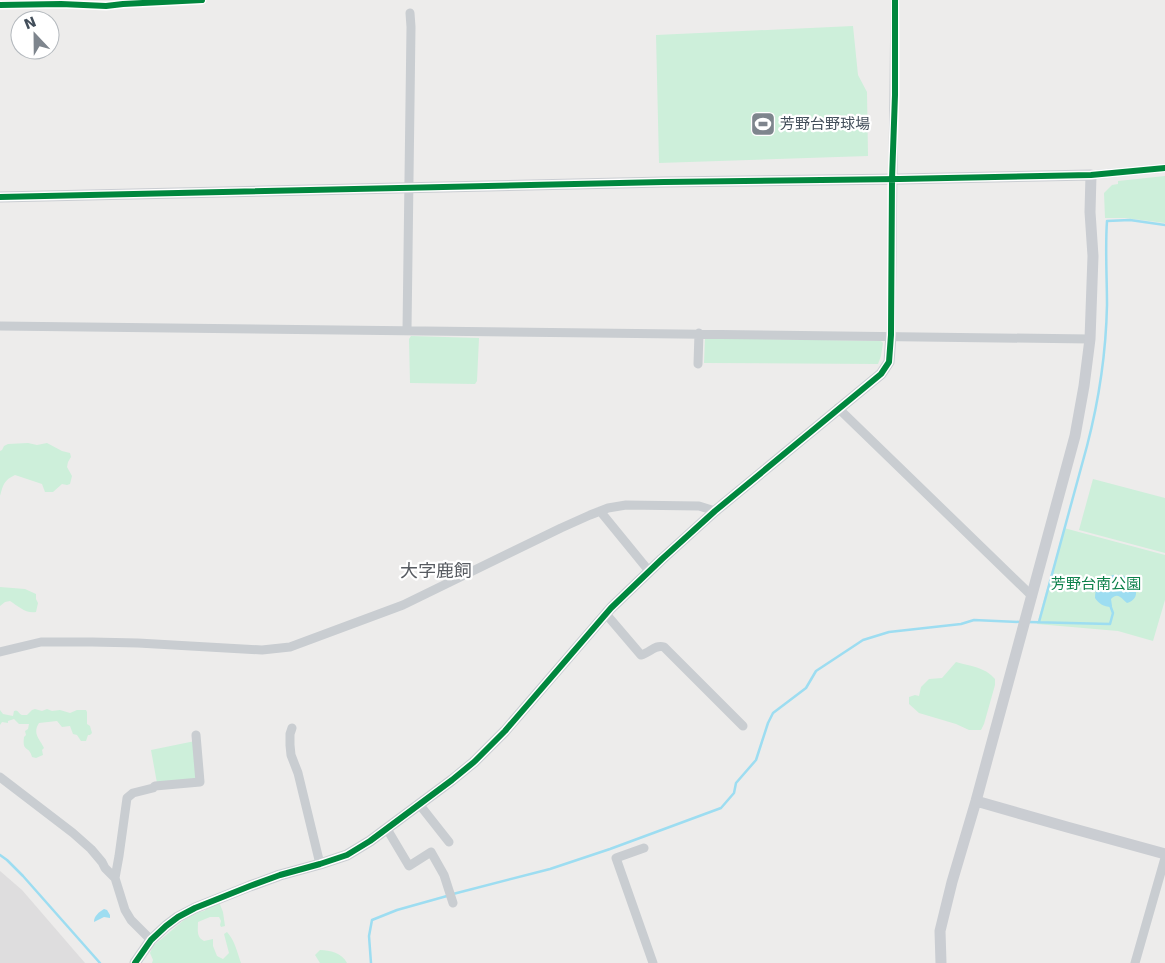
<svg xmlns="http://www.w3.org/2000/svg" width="1165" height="963" viewBox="0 0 1165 963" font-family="'DejaVu Sans','Noto Sans JP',sans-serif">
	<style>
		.education { fill: #deddde }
		.green { fill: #cdefda }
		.water { fill: #9dddf1 }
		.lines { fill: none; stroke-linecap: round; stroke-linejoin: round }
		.stream { stroke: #9dddf1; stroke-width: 2.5 }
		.street { stroke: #c9cdd1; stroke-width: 9 }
		.secondary { stroke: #cacdd2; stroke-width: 11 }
		.cycleway-casing { stroke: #fff; stroke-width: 9 }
		.cycleway { stroke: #00873e; stroke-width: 6 }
		.labels { text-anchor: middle; stroke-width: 4.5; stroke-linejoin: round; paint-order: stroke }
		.poi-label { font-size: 15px; fill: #424e5a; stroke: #fff; text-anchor: start }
		.park-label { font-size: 15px; fill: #0d814b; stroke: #fff }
		.quarter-label { font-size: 18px; fill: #575b61; stroke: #fff }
	</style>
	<rect width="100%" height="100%" fill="#edeceb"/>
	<path class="education" d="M0,871L22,890L85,963H0Z"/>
	<path class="green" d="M853,26L858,75L867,92L868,156L659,163L656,35Z
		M1165,176V223L1125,218H1105L1104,193L1112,185L1118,184V181Z
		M411,336L479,338L477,381L475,384L410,383L409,339Z
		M705,338L881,341L883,343L881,356L878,364L704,363Z
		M28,443L37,445L47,443L62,451L70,453L71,457L68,462L67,467L72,476L70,484L67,485L62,484L53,492H45L42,484L15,475C4,480 3,485 0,496V451L2,450L4,446L8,444Z
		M1093,479L1165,498V553L1079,530Z
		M1064,528L1165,555V600L1153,641L1118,631L1037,624Z
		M0,587L25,589L36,594V599L38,603L36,612C26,614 18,606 10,601L5,602L0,606Z
		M956,662C970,666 985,667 995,679V685L984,724L981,730H969L956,724L919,713L909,704V697L915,695L919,696L921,687L929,679L942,678Z
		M35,709L42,711L47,709L52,711L60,710L70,713L77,710H86L87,712V724L90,726L92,733L90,735H88L86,741H81L77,735L73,734L70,726L62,727L57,721L39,723C32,734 40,739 44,748L42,750L43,755L36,758L32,757C29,745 22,753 24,737L26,735L25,731L28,729L29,724H19L14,719L8,721V723L2,722L0,725V710L3,714L13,716L14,711C18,709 18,713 22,715H27L32,710Z
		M195,741L198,779L157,783L151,750Z
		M219,902L223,912L225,926L221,927L220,925L221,921L219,917H210L198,922C198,930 196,937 204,941L213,939V946L217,956L223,959L229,953L224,934L227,932C235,941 237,952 241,963H152L153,960L150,953L153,946L184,920L199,912L204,911L210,906Z
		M320,950C330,950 342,953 347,963H320L315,955Z"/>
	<path class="water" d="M1113,575C1118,575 1122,575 1126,577C1136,583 1142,599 1127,603C1121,598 1118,592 1111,599L1112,606L1111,607C1104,607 1098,603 1095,598C1096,583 1100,580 1113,575Z
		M104,909L107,910L110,915V918L104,917L94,922C94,916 99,912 104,909Z"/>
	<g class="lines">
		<path class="stream" d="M1028,622L1110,624L1113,613L1110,605
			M1039,622L1087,446C1099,400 1106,352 1107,305C1107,277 1105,249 1107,221L1130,220L1165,225
			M0,855L7,860L23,876L100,963
			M453,894L550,869L610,849L721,808L734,793L736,783L756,760L768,723L773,713L806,688L816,671L863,640L889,632L961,624L974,620L1020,622
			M371,963L369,936L372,920L397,910L447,896"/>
		<path class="street" d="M1091,175L1165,168
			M0,326C363,329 726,332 1090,339
			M407,330L411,27L410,13
			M891,335C892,223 894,112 895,0
			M698,364L699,333
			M838,408L1032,596
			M600,511L649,571
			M606,614L641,655C650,653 655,644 664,647L743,726
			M0,652L41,642H92L138,643L262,650L290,647L403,605L561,528L590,515L608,508L626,505L699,506L715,511
			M292,728L290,734V745L291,755L298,773L320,864
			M0,777L73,833L91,849L102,862L105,868L115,878L125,910L131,920L151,940
			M419,804L449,842
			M387,829L409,866L431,852L444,875L453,903
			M644,848L616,858L653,963
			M115,878L119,856L127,798L133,793L153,788L155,786L200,782L196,735
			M1135,963L1165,858"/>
		<path class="secondary" d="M0,197L664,182L900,179L1091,175L1090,212L1093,256L1090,339L1084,386L1075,436L976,801L952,882L940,931L941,963
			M976,801L1067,827L1165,854
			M135,963L151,940L166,926L178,917L195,908L250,886L280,875L320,864L347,855L370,841L452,780L474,762L505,731L611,608L662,559L715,511L881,374L889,362L891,335"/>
		<defs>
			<path id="cycleway" d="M0,5L61,4L106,6L123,4L202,0
				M0,197L664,182L900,179L1091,175L1165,168
				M135,963L151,940L166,926L178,917L195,908L250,886L280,875L320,864L347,855L370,841L452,780L474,762L505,731L611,608L662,559L715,511L881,374L889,362L891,335L892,179L895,95V0"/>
		</defs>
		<use href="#cycleway" class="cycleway-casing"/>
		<use href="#cycleway" class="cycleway"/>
	</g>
	<defs>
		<symbol id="stadium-square" viewBox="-11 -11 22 22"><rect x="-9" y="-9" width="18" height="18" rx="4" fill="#7e858d" stroke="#fff"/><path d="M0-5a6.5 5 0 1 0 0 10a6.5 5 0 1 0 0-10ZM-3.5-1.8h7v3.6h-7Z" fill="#fff"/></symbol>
	</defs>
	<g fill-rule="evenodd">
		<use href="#stadium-square" x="749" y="110" width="28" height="28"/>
	</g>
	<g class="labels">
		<g class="poi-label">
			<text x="780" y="129">芳野台野球場</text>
		</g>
		<g class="park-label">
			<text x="1096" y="589">芳野台南公園</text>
		</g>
		<g class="quarter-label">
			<text x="436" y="577">大字鹿飼</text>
		</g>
	</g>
	<g transform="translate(35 35) rotate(338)"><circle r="24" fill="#ffffff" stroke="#b3b8bd"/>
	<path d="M0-4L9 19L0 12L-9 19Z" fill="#7e858d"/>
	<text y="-8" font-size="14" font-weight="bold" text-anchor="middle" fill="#424e5a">N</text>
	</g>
</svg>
